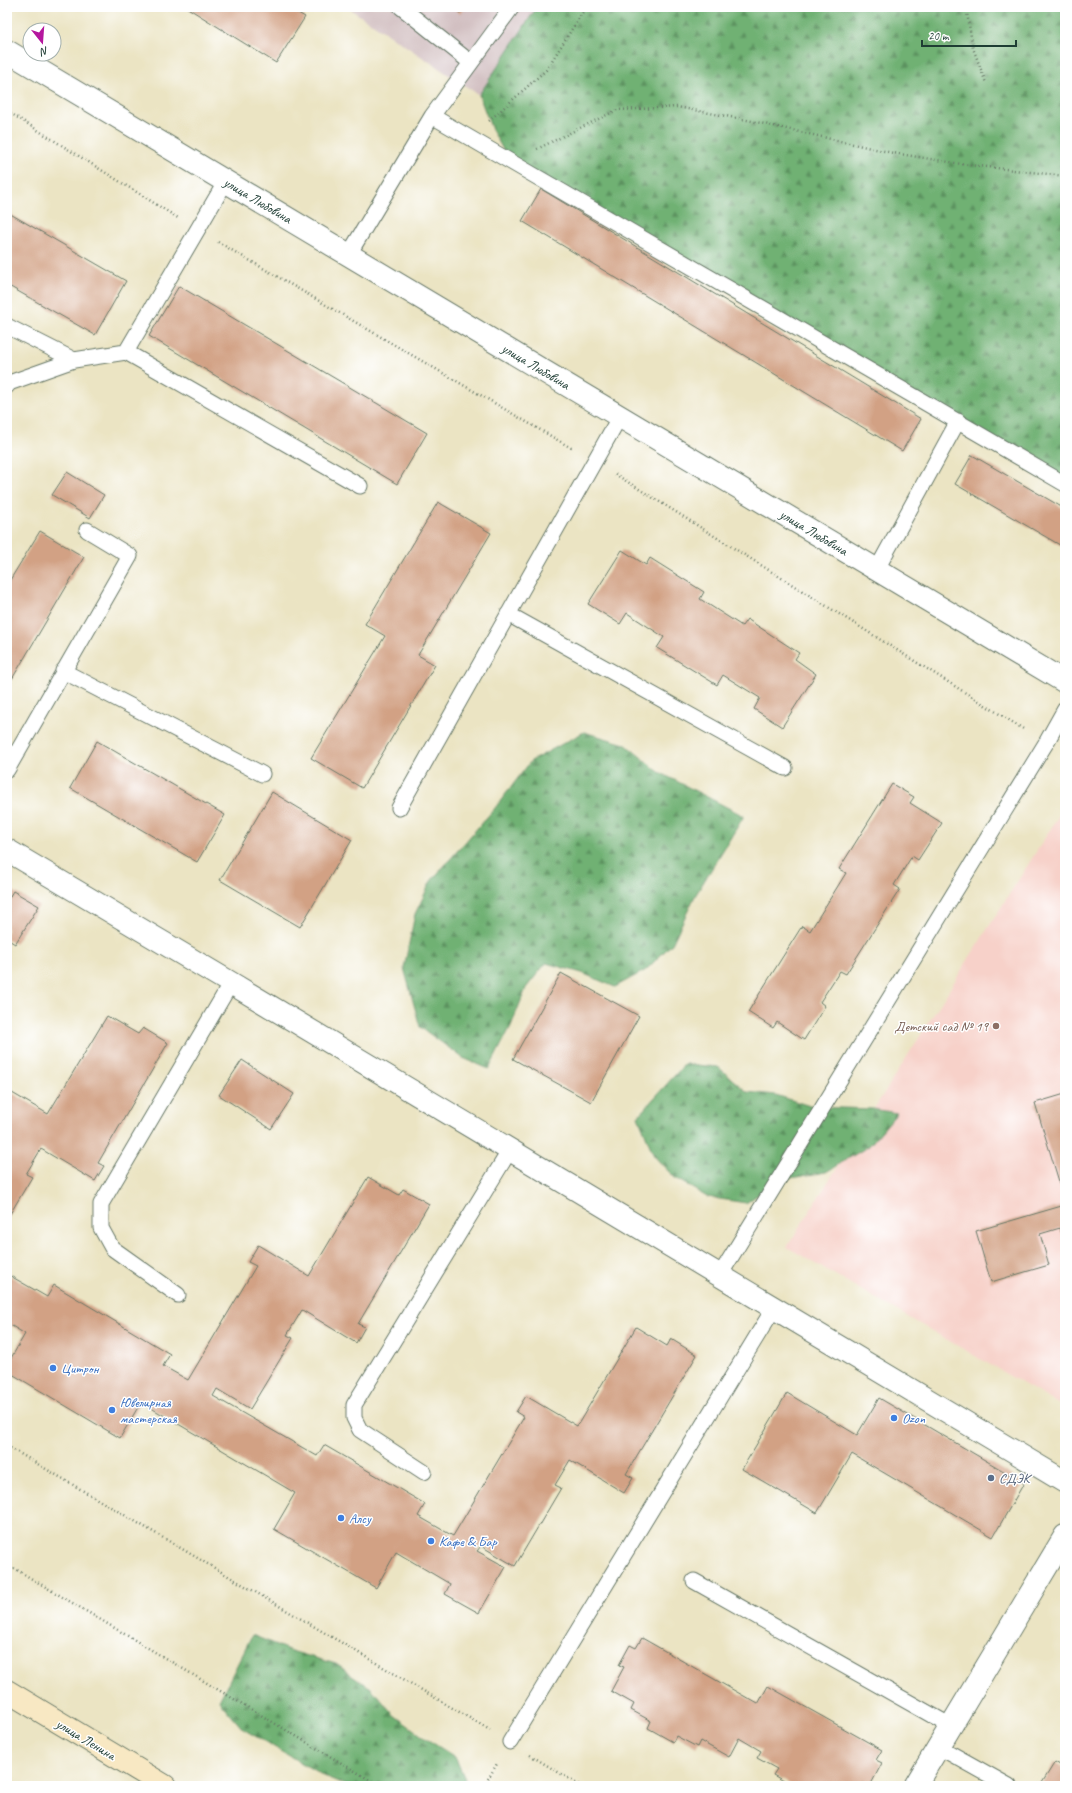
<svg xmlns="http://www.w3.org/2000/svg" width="1072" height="1793" viewBox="0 0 1072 1793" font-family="Caveat,sans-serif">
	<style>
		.built { fill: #f7d1c9 }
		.industrial { fill: #d2bfc1 }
		.forest { fill: url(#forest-firs); stroke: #487754 }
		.building { fill: #d2a184 }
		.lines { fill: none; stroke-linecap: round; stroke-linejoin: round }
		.lane-casing { stroke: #676; stroke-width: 17 }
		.street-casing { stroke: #676; stroke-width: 24 }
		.secondary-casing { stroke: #676; stroke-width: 24 }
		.path { stroke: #676; stroke-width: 2.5; stroke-dasharray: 1 3; stroke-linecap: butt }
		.lane { stroke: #fff; stroke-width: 15 }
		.street { stroke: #fff; stroke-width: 22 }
		.secondary { stroke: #f8e8c3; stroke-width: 22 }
		.education-dot { fill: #8d6e63; stroke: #fff; stroke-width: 1.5 }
		.shop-dot { fill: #3f7fe0; stroke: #fff; stroke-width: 1.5 }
		.service-dot { fill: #5c6f8a; stroke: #fff; stroke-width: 1.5 }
		.labels { text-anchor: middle; stroke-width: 3; stroke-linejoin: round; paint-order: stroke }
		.street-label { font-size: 14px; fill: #1f3d34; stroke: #fff }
		.education-label { font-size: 14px; fill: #785e54; stroke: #fff; text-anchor: end }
		.shop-label { font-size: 14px; fill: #366cbe; stroke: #fff; text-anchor: start }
		.service-label { font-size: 14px; fill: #4e5e75; stroke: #fff; text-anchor: start }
	</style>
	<defs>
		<pattern id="forest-firs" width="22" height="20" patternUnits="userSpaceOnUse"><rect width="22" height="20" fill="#70b173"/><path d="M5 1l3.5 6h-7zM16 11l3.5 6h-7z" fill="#5b915f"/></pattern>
	</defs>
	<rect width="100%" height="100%" fill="#fff"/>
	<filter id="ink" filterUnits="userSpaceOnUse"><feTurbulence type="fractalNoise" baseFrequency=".025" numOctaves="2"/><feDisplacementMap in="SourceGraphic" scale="8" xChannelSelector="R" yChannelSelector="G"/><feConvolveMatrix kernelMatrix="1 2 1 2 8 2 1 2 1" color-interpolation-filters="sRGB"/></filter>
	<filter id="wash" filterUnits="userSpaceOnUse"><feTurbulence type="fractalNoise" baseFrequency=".012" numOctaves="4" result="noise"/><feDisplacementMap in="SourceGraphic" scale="16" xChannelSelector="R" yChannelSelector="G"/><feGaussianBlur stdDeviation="0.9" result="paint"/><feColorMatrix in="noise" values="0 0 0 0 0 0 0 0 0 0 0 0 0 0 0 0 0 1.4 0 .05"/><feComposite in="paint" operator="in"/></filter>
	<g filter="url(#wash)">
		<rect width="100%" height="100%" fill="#ebe4c3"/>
		<path class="built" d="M1065,806V1408L787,1247Z"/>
		<path class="industrial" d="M347,7H537L479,95Z"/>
		<path class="forest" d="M537,7H1065V480L510,162L492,130L479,95Z
			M584,732L625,744L659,772L744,816L695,896L672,944L646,970L615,987L582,973L546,963L526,988L511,1026L489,1069L463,1058L420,1027L404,968L415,914L431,881L495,808L531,761Z
			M685,1064L718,1067L747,1092L776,1095L813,1107L873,1109L897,1113L869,1146L826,1172L779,1180L746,1203L707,1197L675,1178L654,1156L638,1116Z
			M252,1635L291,1651L336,1664L371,1688L394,1715L425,1738L455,1757L465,1779L461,1786H348L324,1776L243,1729L219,1701Z"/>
		<g id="blocks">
			<path class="building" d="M186,7H288L305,17L276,63Z
				M452,7H465L460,13Z
				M541,189L921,419L902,451L522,221Z
				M7,212L126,281L95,335L7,285Z
				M179,286L427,433L397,484L149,336Z
				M972,455L1065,509V548L955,484Z
				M67,472L104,495L90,518L52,495Z
				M438,502L491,533L418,655L435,665L362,788L311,758L385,636L365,624Z
				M40,531L84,557L12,679L7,676V585Z
				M622,550L646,565L650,558L704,592L700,599L742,626L747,619L799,653L795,659L816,674L782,727L754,709L760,698L723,675L717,685L657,648L664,637L627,613L620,624L588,604Z
				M97,741L225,815L197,862L70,788Z
				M892,784L914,797L910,803L942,823L918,860L912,856L894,885L900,889L846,974L840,971L820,1002L825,1006L804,1040L777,1022L773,1028L748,1012L802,926L810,931L846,873L839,869Z
				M272,792L352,840L300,927L220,880Z
				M13,891L39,906L15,944L7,939V901Z
				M561,973L639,1016L591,1102L513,1059Z
				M107,1016L138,1034L143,1028L168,1043L98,1163L104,1166L95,1181L41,1149L26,1174L32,1177L7,1219V1090L48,1114Z
				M242,1060L294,1094L271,1129L219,1095Z
				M1065,1094V1187L1061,1188L1035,1103Z
				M368,1177L399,1195L403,1189L429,1204L358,1324L365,1327L356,1343L302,1310L287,1335L293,1338L250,1409L217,1389L213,1396L317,1456L324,1445L425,1504L418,1516L453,1536L524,1417L516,1412L526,1396L577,1426L636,1327L667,1346L671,1339L697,1355L626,1474L633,1478L624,1493L570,1460L555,1485L561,1488L515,1566L481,1546L477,1551L506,1567L479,1613L445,1594L450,1584L396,1552L376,1588L274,1529L295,1493L141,1402L120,1438L7,1371V1365L25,1334L7,1323V1274L47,1297L54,1285L170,1354L163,1366L188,1380L256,1266L248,1262L258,1245L309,1276Z
				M1065,1205V1236L1063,1237L1060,1228L1040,1234L1049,1265L991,1282L976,1231Z
				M787,1393L857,1435L879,1398L1024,1483L993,1537L852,1454L817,1513L742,1469Z
				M642,1638L758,1704L768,1686L882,1750L876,1760L882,1763L870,1786L863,1783L861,1786H806L803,1784L801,1786H793L773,1775L777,1769L757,1758L761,1751L739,1738L729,1757L700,1741L697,1747L676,1736L673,1742L648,1728L651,1721L631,1710L634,1704L611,1691L624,1667L619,1665L630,1645L636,1648Z
				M1055,1762L1065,1768V1784L1064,1786H1040Z"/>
		</g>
	</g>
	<g filter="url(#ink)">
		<use href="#blocks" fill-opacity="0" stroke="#676" stroke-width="1"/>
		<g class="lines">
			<defs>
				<path id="lane" d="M401,7L470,62
					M432,116L1065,484
					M226,181L126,352L360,486
					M349,254L432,116L512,7
					M7,326L74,360
					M7,386L9,383L74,360L126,352
					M877,569L958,421
					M508,614L785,768
					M63,671L262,774
					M7,770L130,556L87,530
					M399,808L620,416
					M720,1275L1046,743L1065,709
					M178,1295L112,1248L101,1228V1204L231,983
					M424,1472L360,1430L354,1418V1405L510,1150
					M694,1581L951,1726
					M510,1742L774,1308
					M939,1747L1009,1786"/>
				<path id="street" d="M7,51L1065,682
					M7,850L231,983L1065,1482
					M915,1786L1065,1536"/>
				<path id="secondary" d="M7,1691L165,1786"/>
			</defs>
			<use href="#lane" class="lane-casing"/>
			<use href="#street" class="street-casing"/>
			<use href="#secondary" class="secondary-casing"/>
			<path class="path" d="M966,7L973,48L986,83
				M7,111L178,218
				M489,121L546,70L586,7
				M537,149L617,110L677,107L747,120L893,153L962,164L1065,176
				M218,242L573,449
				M615,474L1025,730
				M7,1446L490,1730
				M7,1564L380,1786
				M530,1755L581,1786
				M484,1786L498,1762"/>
			<use href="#lane" class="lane"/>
			<use href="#street" class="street"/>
			<use href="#secondary" class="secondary"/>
		</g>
	</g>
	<circle class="education-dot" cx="996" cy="1026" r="4"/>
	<g class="shop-dot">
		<circle cx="53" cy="1368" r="4"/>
		<circle cx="112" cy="1410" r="4"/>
		<circle cx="894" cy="1418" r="4"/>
		<circle cx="341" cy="1518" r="4"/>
		<circle cx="431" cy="1541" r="4"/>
	</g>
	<circle class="service-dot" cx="991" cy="1478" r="4"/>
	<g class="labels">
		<g class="street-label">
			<text transform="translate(258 200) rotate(31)" y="5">улица Любовина</text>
			<text transform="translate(536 366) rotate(31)" y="5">улица Любовина</text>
			<text transform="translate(814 532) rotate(31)" y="5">улица Любовина</text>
			<text transform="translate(86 1739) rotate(31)" y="5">улица Ленина</text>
		</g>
		<g class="education-label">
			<text x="988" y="1031">Детский сад № 19</text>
		</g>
		<g class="shop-label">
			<text x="61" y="1373">Цитрон</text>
			<text x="120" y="1407">Ювелирная<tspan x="120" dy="16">мастерская</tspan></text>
			<text x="902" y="1423">Ozon</text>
			<text x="349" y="1523">Алсу</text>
			<text x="439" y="1546">Кафе &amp; Бар</text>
		</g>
		<g class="service-label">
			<text x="999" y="1483">СДЭК</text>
		</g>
	</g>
	<rect width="1072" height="1793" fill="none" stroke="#fff" stroke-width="24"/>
	<g transform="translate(42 42) rotate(163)"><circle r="19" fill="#ffffff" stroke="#a5b1ae"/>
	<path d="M0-3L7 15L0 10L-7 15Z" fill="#b5179e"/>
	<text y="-6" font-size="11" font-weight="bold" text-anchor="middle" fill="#1f3d34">N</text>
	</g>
	<path d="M922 40v6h94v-6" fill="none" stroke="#1f3d34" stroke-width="2"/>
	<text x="928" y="40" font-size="12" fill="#1f3d34" stroke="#ffffff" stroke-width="3" paint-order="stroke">20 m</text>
</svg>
